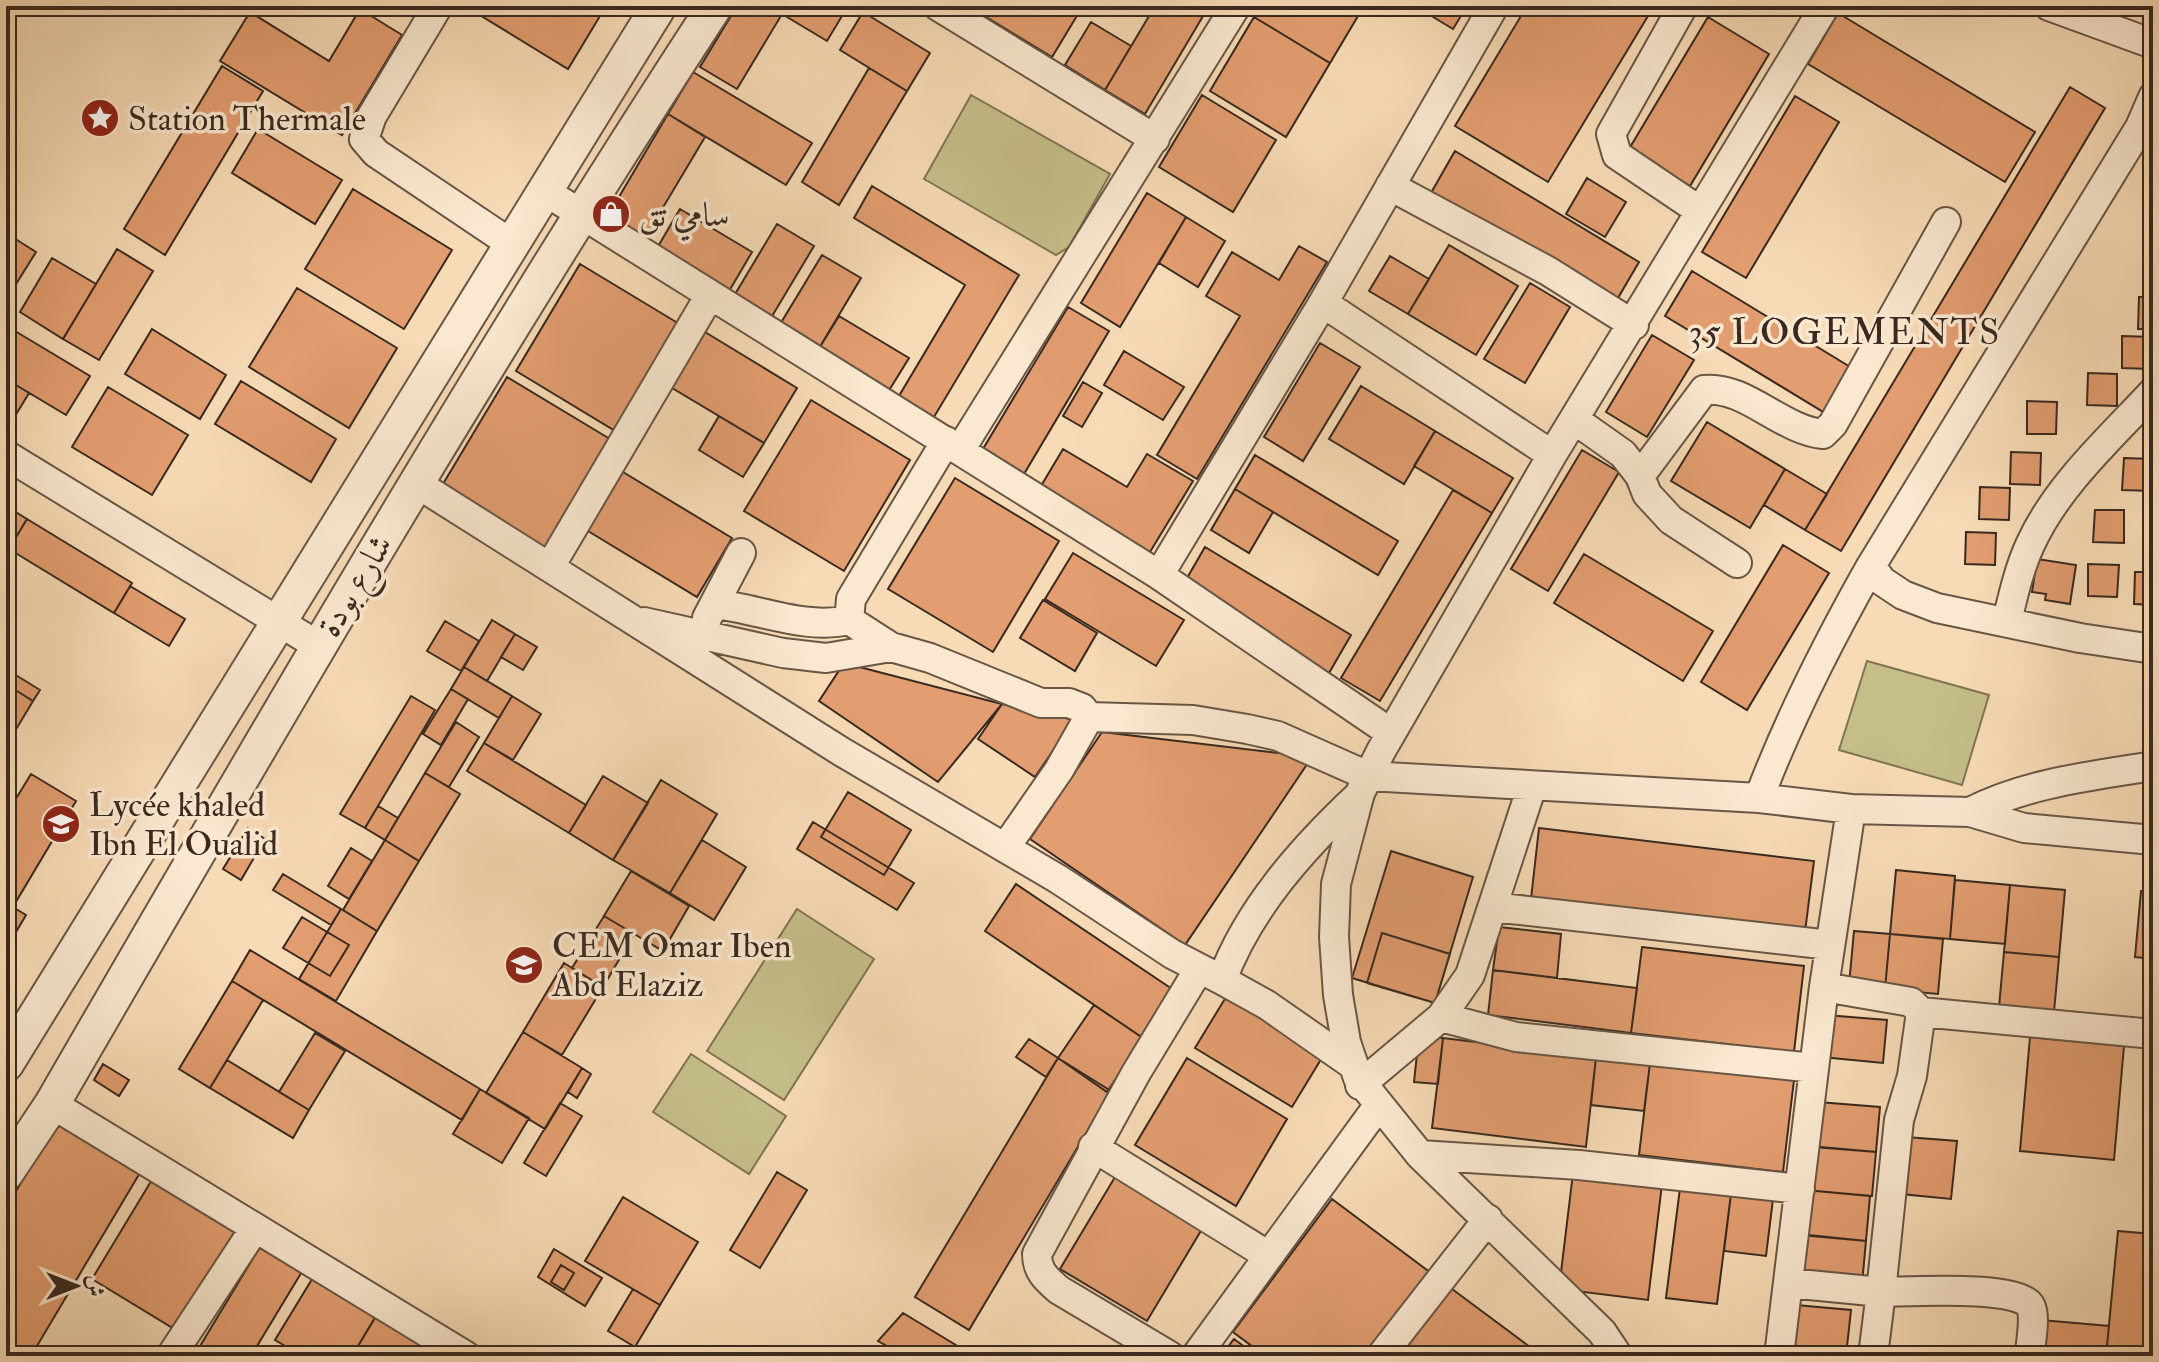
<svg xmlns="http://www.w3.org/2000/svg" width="2159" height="1362" viewBox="0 0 2159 1362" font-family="'IM FELL Double Pica',Amiri,serif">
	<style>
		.green { fill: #c5be88; stroke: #7f7454; stroke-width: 2 }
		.building { fill: #e29d70; stroke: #392920; stroke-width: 2 }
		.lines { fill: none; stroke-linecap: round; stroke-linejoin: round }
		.minor-casing { stroke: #685646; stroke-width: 32 }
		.tertiary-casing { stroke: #685646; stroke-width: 38 }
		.minor { stroke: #fae8d0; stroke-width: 28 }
		.tertiary { stroke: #fae8d0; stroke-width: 34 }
		.labels { text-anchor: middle; stroke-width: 7; stroke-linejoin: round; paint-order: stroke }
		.poi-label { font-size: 34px; fill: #392920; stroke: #fae8d0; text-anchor: start }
		.street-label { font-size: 34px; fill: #392920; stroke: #fae8d0 }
		.neighbourhood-label { font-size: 36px; letter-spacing: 2px; fill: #392920; stroke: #fae8d0 }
	</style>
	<rect width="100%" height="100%" fill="#f7dbb6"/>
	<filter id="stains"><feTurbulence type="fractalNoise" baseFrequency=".0025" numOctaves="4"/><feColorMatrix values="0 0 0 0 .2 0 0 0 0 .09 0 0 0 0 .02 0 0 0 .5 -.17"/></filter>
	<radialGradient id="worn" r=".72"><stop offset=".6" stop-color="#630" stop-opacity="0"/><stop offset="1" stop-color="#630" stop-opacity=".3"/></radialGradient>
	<path class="green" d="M971,95L1110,174L1069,247L1056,255L924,179Z
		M1867,661L1989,695L1962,785L1839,750Z
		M797,909L874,959L784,1100L707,1051Z
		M691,1054L786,1116L749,1174L653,1112Z"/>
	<path class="building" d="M465,6H606L568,69Z
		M737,6H848L827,41L782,14L737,89L700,67Z
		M981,6H1064L1078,14L1052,57L978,12Z
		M1155,6H1209L1145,114L1105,90Z
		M1261,6H1364L1330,63L1254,17Z
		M1415,6H1467L1453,29Z
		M1527,6H1654L1548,182L1455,126Z
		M360,9L402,35L342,135L220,61L250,12L329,61Z
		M863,12L930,53L907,91L840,50Z
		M1838,13L2035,132L2005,182L1808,64Z
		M1254,17L1330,63L1286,137L1210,91Z
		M1708,17L1769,54L1690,186L1629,149Z
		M1091,22L1131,46L1105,90L1065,65Z
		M222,66L263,91L165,255L124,229Z
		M869,68L907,91L839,205L802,182Z
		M693,72L812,143L786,185L668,114Z
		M2070,87L2105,108L1841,551L1805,530Z
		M1202,95L1276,140L1233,212L1159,167Z
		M1795,96L1839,122L1746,278L1702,252Z
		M668,114L705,137L640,246L603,224Z
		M258,129L342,180L315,224L232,173Z
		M1455,151L1639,262L1615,303L1431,193Z
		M1587,178L1626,202L1605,237L1566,214Z
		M872,186L1019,275L931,422L896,401L965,285L854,218Z
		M353,189L452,250L404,329L305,269Z
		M1147,193L1186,217L1120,327L1081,303Z
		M680,209L752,252L725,298L653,255Z
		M1186,217L1225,241L1198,287L1159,263Z
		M777,224L814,246L768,323L731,301Z
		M6,233L36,252L8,297L6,296Z
		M1449,245L1518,286L1476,355L1408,314Z
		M1299,246L1327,262L1197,479L1157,455L1240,316L1206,296L1232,252L1279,280Z
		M117,249L153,271L99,360L63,339Z
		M822,255L861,278L815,355L776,331Z
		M1390,256L1429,279L1408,314L1369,291Z
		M52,258L96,284L63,339L20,312Z
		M580,264L681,325L617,432L516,371Z
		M2145,265H2153V297H2144Z
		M1692,271L1852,368L1825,413L1665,316Z
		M1530,283L1570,307L1525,383L1484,359Z
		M297,288L397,348L349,428L249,367Z
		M2139,297H2153V329H2138Z
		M1068,307L1109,331L1021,479L980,454Z
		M839,316L909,358L885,397L815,355Z
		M152,329L226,375L200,419L125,374Z
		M700,329L797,388L764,443L667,385Z
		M15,331L90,376L66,415L6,379V346Z
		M1652,335L1694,360L1647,437L1606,412Z
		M2122,336L2153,337L2151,369L2122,368Z
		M1320,343L1360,367L1303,461L1264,437Z
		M1124,351L1184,387L1163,420L1104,385Z
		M2088,373L2117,374V406L2087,405Z
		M507,377L610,439L543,551L440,489Z
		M6,379L29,393L6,431Z
		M241,381L336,439L311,482L215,424Z
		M1083,382L1102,393L1082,427L1063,416Z
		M1361,386L1435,431L1404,484L1329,439Z
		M108,387L188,435L152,495L72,447Z
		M811,400L910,460L844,571L744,511Z
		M2027,401L2057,402L2056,434H2027Z
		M719,416L764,443L743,477L699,450Z
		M1707,422L1785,469L1750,528L1671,481Z
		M1435,431L1513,478L1492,513L1414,466Z
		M1063,449L1127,487L1147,454L1193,481L1150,552L1041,486Z
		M1582,450L1619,472L1548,591L1511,569Z
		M2011,452L2041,453L2040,485L2010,484Z
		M1255,455L1398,541L1378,575L1235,489Z
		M2124,458L2153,459V491L2122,490Z
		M618,469L732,538L697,597L583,528Z
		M1785,469L1827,494L1805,530L1764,505Z
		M955,478L1059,541L993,652L888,589Z
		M1980,487L2010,488L2009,520L1979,519Z
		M1235,489L1273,512L1249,553L1211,530Z
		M1453,490L1492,513L1380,701L1341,678Z
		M6,506L27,519L6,554Z
		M2095,510H2124V543L2093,542Z
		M27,519L132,583L114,613L9,549Z
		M1966,532L1996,533L1995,565L1965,564Z
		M1783,545L1829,573L1747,710L1701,682Z
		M1205,547L1351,635L1329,673L1183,585Z
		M1073,553L1184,620L1156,666L1045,599Z
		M1584,554L1713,631L1683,681L1554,603Z
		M2037,559L2076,565L2070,604L2045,600L2046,594L2032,592Z
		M2088,564L2119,565L2117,597L2088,596Z
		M2135,572H2153V605L2134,604Z
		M130,586L185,619L169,646L114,613Z
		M1043,600L1097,633L1075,671L1020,638Z
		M492,620L515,634L487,681L464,667Z
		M445,621L479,641L461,671L427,651Z
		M515,634L537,647L523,670L501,657Z
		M844,663L1002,704L938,782L819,701Z
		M464,667L512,696L499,718L451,689Z
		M6,669L40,690L33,701L6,684Z
		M6,684L33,701L6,746Z
		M451,689L468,699L441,745L423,734Z
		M411,696L435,710L365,828L340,814Z
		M512,696L541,714L513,760L484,743Z
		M1002,704L1074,720L1035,777L978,739Z
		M456,722L479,737L449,787L425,773Z
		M1102,732L1312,757L1185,945L1030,839Z
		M484,743L586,805L569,833L467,771Z
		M425,773L460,794L419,861L385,840Z
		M31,774L76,801L14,905L6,900V815Z
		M603,776L648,803L613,860L569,833Z
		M661,780L717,814L670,893L613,860Z
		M848,792L911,830L884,875L821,837Z
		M378,806L398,818L385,840L365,828Z
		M813,822L914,883L897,910L797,849Z
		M248,828L265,839L241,880L223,869Z
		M1539,828L1814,861L1805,932L1531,899Z
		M385,840L419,861L377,931L343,910Z
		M702,840L746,867L714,920L670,893Z
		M351,848L372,861L349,899L328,886Z
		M1391,851L1473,877L1435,1003L1352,978Z
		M1896,870L1955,876L1950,939L1890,934Z
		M631,871L689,906L663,951L604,916Z
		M283,874L341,909L331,925L273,890Z
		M1955,880L2010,885L2005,944L1950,939Z
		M1016,884L1175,991L1143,1038L985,931Z
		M2010,885L2065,890L2059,957L2004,952Z
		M2141,891L2153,892V959L2135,957Z
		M6,903L26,915L6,949Z
		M341,909L377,931L336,1001L299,979Z
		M604,916L634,934L603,987L572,968Z
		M302,917L349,945L330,976L283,948Z
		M1499,927L1561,934L1557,978L1493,970Z
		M1854,931L1890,934L1885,989L1849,985Z
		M1382,933L1450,954L1435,1003L1367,983Z
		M1890,934L1943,939L1938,994L1885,989Z
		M1642,947L1804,966L1794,1052L1631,1033Z
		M250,950L480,1089L462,1120L232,981Z
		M2004,952L2059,957L2053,1023L1998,1018Z
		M564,963L603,987L562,1055L523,1032Z
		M1493,970L1637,988L1631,1033L1488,1015Z
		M232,981L263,1000L210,1088L179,1069Z
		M1226,997L1323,1056L1292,1107L1195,1048Z
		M1094,1005L1143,1038L1107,1092L1058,1058Z
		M1826,1015L1887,1020L1883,1063L1822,1057Z
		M523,1032L582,1068L545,1129L486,1093Z
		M315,1033L345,1051L309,1110L279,1092Z
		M1419,1035L1443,1038L1438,1084L1414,1082Z
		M2030,1037L2124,1046L2114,1160L2020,1151Z
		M1443,1038L1596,1057L1586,1147L1432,1128Z
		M1029,1039L1058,1058L1046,1077L1016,1057Z
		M1596,1057L1650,1063L1644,1111L1591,1105Z
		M1058,1058L1111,1091L969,1330L915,1297Z
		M1187,1058L1287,1119L1236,1206L1135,1145Z
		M227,1060L309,1110L293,1138L210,1088Z
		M1650,1063L1794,1080L1783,1172L1639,1155Z
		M103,1064L129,1080L119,1096L94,1080Z
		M582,1068L591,1074L577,1098L568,1092Z
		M480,1089L529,1118L502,1163L453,1134Z
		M1818,1102L1880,1107L1876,1152L1814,1147Z
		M560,1103L582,1116L546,1176L524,1163Z
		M58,1121L141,1171L31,1356H6V1208Z
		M1906,1137L1957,1141L1951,1199L1901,1194Z
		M1809,1146L1876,1152L1872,1196L1805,1190Z
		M777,1172L807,1190L760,1268L730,1250Z
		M156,1173L240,1224L176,1330L92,1279Z
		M1573,1173L1662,1184L1648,1300L1559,1289Z
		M1115,1177L1202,1229L1147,1321L1060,1269Z
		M1680,1188L1731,1194L1717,1304L1666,1298Z
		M1805,1190L1870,1196L1866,1241L1801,1235Z
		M1731,1194L1773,1199L1766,1256L1724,1251Z
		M623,1197L698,1242L660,1305L585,1261Z
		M1332,1199L1431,1273L1369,1356H1265L1233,1332Z
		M2118,1231L2153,1234V1356H2106Z
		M1798,1234L1866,1241L1862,1284L1794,1278Z
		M264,1240L306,1265L251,1356H194Z
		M554,1249L602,1278L585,1306L538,1277Z
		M561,1265L574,1273L564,1290L551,1282Z
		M317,1271L380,1309L352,1356H302L275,1340Z
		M1444,1283L1542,1356H1390Z
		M633,1289L660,1305L635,1347L608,1331Z
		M1796,1305L1851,1310L1846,1356H1791Z
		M378,1313L443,1356H352Z
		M903,1313L974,1356H905L878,1341Z
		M2041,1320L2109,1326L2106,1356H2038Z
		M1234,1339L1257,1356H1221Z"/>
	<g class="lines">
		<defs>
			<path id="minor" d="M438,6L372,116L364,139L376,153L513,245
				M938,6L1155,139
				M1683,6L1611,134L1617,155L1700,211
				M2049,6L2153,44
				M2153,97L2140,127L1871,566L1882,581L1903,595L1937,608L2080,638L2153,649
				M1390,186L1548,271L1634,325
				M546,192L1159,575L1391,733
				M1323,303L1552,455
				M1575,420L1623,454L1640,476L1647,494L1671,520L1737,563
				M946,441L851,599L849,620L891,647L930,658L1041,703H1069L1082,708L1089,717L1059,770L1005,848
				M960,450L1236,6
				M6,455L317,645
				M1640,476L1704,390C1745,385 1781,430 1823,434L1833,424L1946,222
				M416,483L842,752L1058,879L1172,954L1222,980
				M551,565L710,295
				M1159,575L1323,303L1494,6
				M715,604C760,609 804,630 849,620
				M707,618L741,553
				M2007,621C2013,596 2019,569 2030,545C2056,487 2110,438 2153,392
				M644,622L783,653L826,658L891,647
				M1089,717L1193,720L1247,729L1278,736L1368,776L1759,798L1851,809L1824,987L1779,1356
				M1759,798C1790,716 1828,642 1871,566
				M1851,809L1970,812L2024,828L2153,840
				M1970,812C2026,783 2092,776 2153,766
				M1493,907L1830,945
				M1824,987L1911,1002L1921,1012L1912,1076L1899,1120L1881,1292C1905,1292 2022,1284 2031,1307C2036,1320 2030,1342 2030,1356
				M1921,1012L2153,1034
				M1441,1017L1516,1037L1814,1068
				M1353,1065L1267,1005L1222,980C1248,909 1303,848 1357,797
				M1360,1085L1441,1017L1470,975L1532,786
				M52,1104L466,1356
				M1093,1147L1269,1256
				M1420,1155L1579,1165L1800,1189
				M1789,1283L1881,1292L1873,1356
				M171,1356L255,1228
				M1170,1356L1059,1290C1046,1279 1037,1271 1037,1254L1136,1073L1199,969
				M1196,1356L1378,1106
				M1381,1356L1488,1219
				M1618,1356L1602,1332L1420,1155L1358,1078L1346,1042L1338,995L1334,937L1336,884L1360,793L1381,751L1552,455L1825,6"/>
			<path id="tertiary" d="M6,1064L659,6
				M6,1173L52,1104C266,734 481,364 715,6"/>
		</defs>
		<use href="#minor" class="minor-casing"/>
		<use href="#tertiary" class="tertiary-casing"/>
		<use href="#minor" class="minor"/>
		<use href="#tertiary" class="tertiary"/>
	</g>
	<defs>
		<symbol id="sight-disc" viewBox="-11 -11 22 22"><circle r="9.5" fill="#8f2418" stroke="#fae8d0"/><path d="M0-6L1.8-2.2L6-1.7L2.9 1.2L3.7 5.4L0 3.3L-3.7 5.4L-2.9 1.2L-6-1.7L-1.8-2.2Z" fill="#fff"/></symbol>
		<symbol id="shop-disc" viewBox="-11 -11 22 22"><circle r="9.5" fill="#8f2418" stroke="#fae8d0"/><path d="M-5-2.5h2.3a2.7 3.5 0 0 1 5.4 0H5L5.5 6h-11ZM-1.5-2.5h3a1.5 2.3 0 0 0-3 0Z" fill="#fff"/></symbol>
		<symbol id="school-disc" viewBox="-11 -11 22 22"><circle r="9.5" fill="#8f2418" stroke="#fae8d0"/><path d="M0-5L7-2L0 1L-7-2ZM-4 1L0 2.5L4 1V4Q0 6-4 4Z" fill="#fff"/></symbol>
	</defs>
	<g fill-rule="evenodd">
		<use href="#sight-disc" x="78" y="96" width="44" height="44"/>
		<use href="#shop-disc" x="589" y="192" width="44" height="44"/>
		<use href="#school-disc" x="39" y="802" width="44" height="44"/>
		<use href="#school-disc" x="502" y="943" width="44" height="44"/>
	</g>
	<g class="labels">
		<g class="poi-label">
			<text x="128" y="130">Station Thermale</text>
			<text x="639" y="226">سامي تق</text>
			<text x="89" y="816">Lycée khaled<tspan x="89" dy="39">Ibn El Oualid</tspan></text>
			<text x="552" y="957">CEM Omar Iben<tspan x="552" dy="39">Abd Elaziz</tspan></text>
		</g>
		<g class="street-label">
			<text transform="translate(354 585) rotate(-59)" y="12">شارع بودة</text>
		</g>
		<g class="neighbourhood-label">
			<text x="1845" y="344">35 LOGEMENTS</text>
		</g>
	</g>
	<rect width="2159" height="1362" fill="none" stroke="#f7dbb6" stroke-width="32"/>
	<rect x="8" y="8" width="2143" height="1346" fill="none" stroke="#392920" stroke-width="4"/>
	<rect x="16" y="16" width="2127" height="1330" fill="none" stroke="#392920" stroke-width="2"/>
	<g transform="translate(76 1286) rotate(90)" stroke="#fae8d0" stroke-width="6" paint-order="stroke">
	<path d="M0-6L14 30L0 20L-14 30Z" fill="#392920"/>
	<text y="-12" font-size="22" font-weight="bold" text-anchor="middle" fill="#392920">ش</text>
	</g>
	<rect width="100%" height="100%" filter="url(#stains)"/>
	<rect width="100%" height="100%" fill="url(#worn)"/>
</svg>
